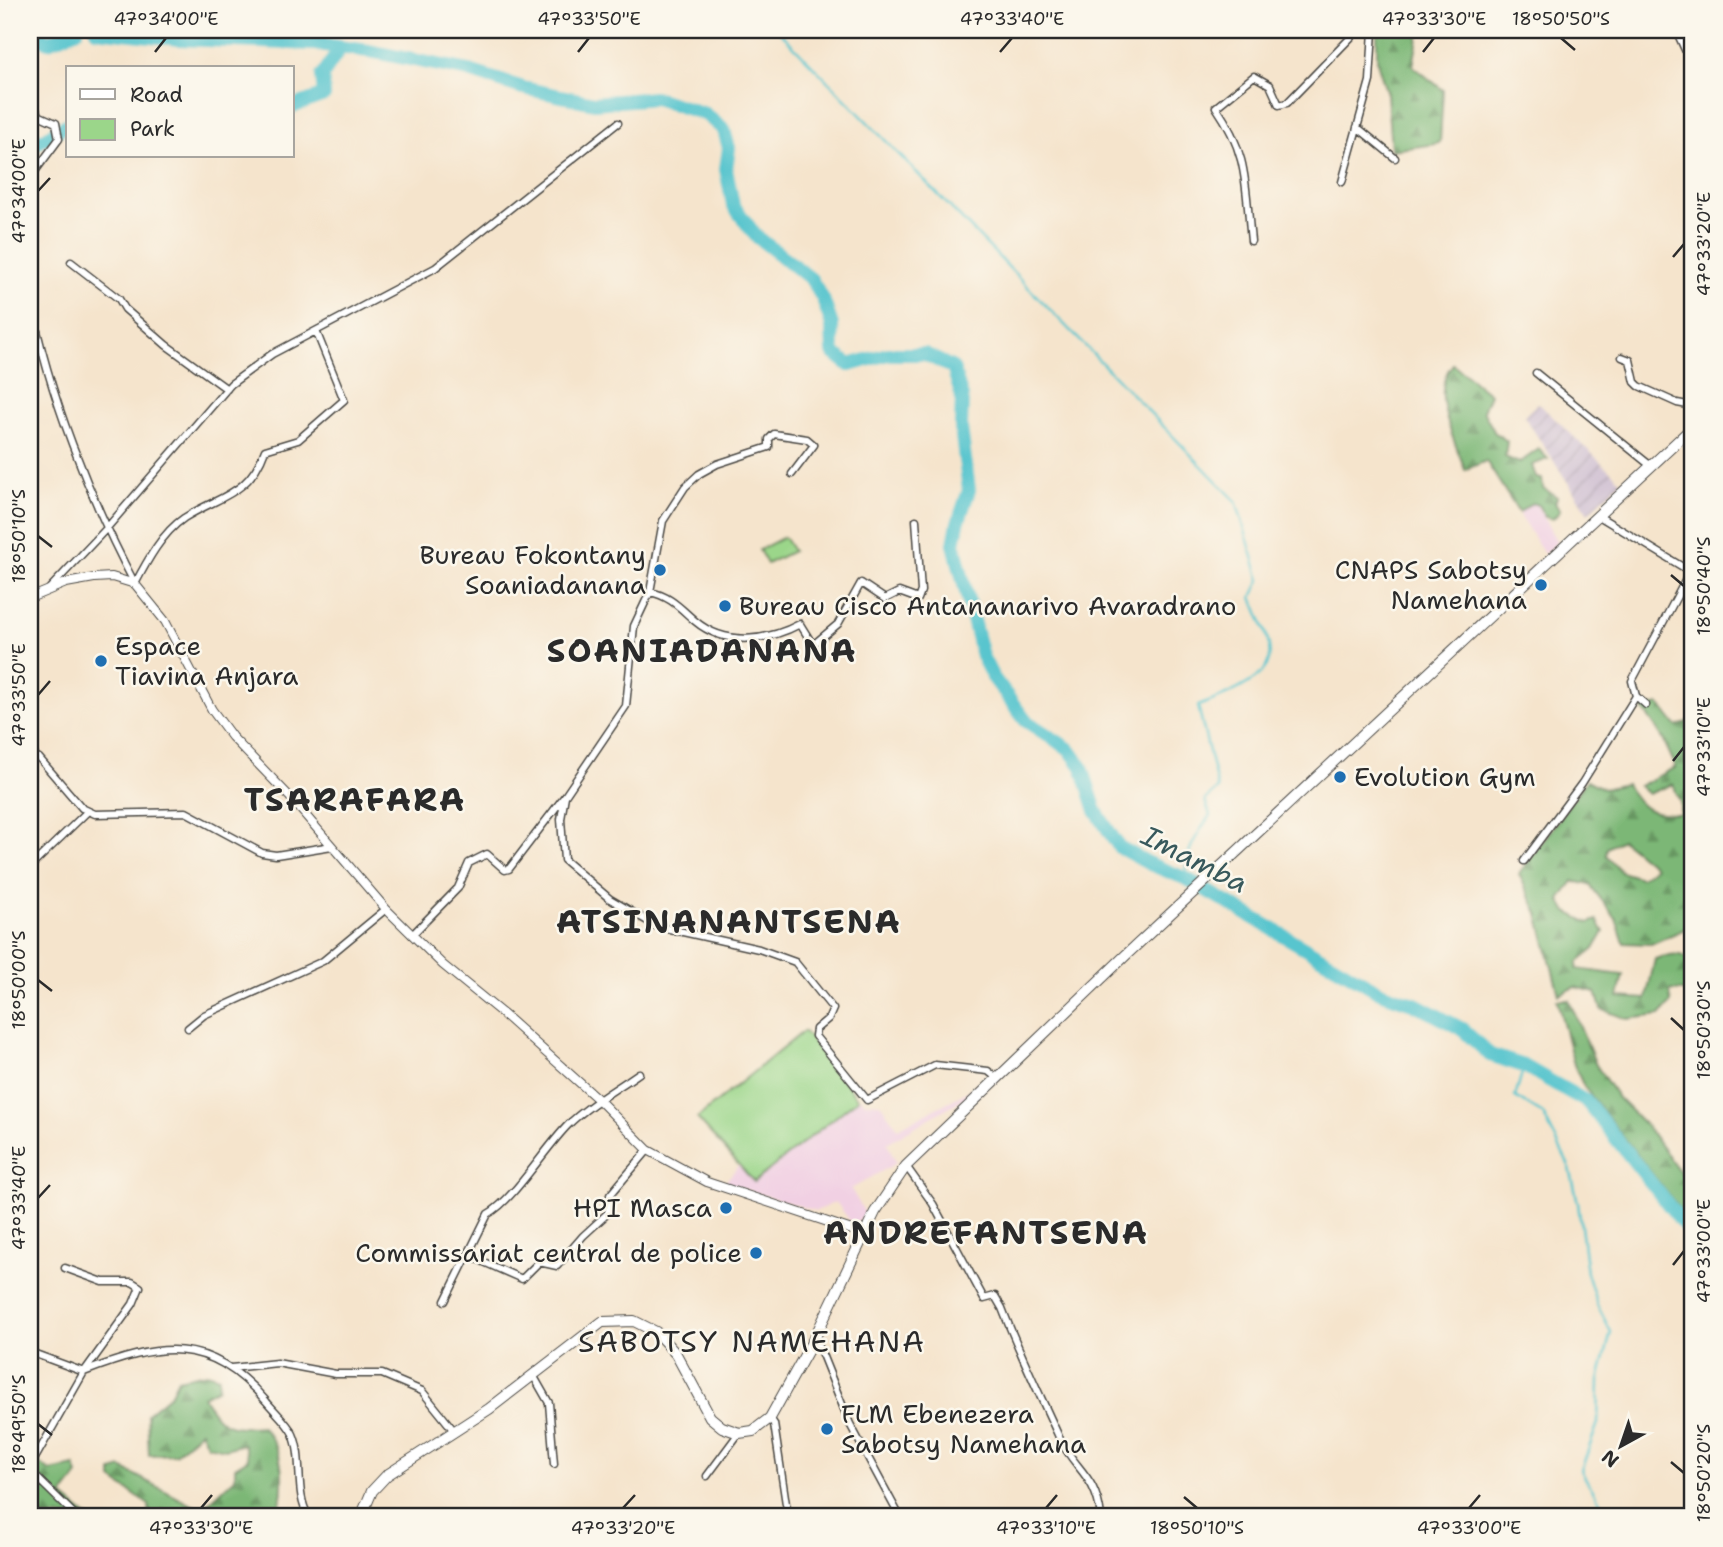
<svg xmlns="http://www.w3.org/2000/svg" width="1723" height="1547" viewBox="0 0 1723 1547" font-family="'Shantell Sans',sans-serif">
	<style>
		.built { fill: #f1d0e3 }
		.industrial { fill: url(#industrial-furrows) }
		.green { fill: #9bd68a; stroke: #63805a; stroke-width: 2 }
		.forest { fill: url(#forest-firs); stroke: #547150; stroke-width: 2; fill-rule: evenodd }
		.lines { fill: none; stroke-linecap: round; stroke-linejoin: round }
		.stream { stroke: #58c5ce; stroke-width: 2.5 }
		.river { stroke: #58c5ce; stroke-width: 14 }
		.minor-casing { stroke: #494743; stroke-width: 9 }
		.tertiary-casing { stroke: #494743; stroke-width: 10 }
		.secondary-casing { stroke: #494743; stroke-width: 12 }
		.minor { stroke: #fff; stroke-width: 6 }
		.tertiary { stroke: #fff; stroke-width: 8 }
		.secondary { stroke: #fff; stroke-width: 10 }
		.ticks { fill: none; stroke: #2b2b2b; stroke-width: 2.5 }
		.poi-dot { fill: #1f6fb2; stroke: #fbf7ec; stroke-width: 2.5 }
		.labels { text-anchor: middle; stroke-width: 5; stroke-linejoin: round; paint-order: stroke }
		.poi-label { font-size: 26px; fill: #2b2b2b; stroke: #fbf7ec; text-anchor: end }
		.water-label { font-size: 28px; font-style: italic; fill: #38595c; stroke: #fbf7ec }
		.quarter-label { font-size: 30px; letter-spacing: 2px; fill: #2b2b2b; stroke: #fbf7ec }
		.district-label { font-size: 33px; font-weight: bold; letter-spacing: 2px; fill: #2b2b2b; stroke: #fbf7ec }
		.neatline { fill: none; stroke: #2b2b2b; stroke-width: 2.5 }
		.ticks-label { font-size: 18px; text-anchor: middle; fill: #2b2b2b }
	</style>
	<defs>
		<pattern id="industrial-furrows" width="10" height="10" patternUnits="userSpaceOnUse" patternTransform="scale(1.75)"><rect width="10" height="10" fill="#cebed1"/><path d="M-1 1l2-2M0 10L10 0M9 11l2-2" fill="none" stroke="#b1a3b4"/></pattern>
		<pattern id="forest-firs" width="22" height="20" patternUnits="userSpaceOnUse" patternTransform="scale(1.75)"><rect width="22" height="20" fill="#7cb776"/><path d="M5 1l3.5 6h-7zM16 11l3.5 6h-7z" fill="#669561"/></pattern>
	</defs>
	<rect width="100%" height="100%" fill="#fbf7ec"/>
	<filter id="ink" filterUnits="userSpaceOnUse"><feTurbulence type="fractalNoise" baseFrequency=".0143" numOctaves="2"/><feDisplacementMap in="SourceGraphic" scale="14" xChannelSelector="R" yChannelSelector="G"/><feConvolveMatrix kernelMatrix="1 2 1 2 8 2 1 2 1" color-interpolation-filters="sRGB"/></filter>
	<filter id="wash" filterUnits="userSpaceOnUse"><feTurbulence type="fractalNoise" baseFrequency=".00686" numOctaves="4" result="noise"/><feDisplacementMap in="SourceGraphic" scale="28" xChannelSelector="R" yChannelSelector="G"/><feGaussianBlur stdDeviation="1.57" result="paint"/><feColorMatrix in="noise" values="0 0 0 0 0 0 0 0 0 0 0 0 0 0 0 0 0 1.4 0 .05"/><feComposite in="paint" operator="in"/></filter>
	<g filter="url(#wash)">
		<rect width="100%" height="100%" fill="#f5e4cc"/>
		<path class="built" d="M1532,504L1537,506L1557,542L1544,554L1519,514Z
			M990,1080L983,1087L887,1143L896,1163L851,1189L866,1215L853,1225L836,1202L816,1211L724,1183L740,1164L756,1181L860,1098L864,1102L880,1103L898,1128Z"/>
		<path class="industrial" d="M1538,403L1621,481L1588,513L1524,416Z"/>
		<path class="green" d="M784,537L793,551L767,564L759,550Z
			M804,1031L858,1099L754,1182L697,1118Z"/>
		<path class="forest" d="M1377,30H1417L1419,32L1413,66L1443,90L1440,142L1436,144L1391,150L1387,94L1377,62Z
			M1453,364L1490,394L1483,411L1495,433L1507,441L1505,457L1519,463L1539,449L1548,459L1532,465L1536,478L1542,479L1543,488L1557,497L1555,503L1560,511L1553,519L1545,517L1538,505L1532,503L1519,513L1486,461L1465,470C1455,440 1428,392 1453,364Z
			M1659,704L1677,727L1693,719V859L1684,863L1693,873V899L1685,929L1651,944L1624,943L1616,919L1590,885L1573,881L1560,900L1567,912L1589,923L1597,920L1604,932L1594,949L1578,962L1577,969L1623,975L1618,997L1646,999L1655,959C1670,954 1681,951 1693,962V992L1670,990L1671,1003L1660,1015L1627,1019L1601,1009L1596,992L1575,987L1559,995L1538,913L1519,874L1587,780L1604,789L1625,784C1644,810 1646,814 1680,814V802L1673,784L1648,794L1639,786L1676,767L1661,735L1642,708ZM1622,840L1655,867L1641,878L1621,872L1606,855L1607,848Z
			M1557,1000H1569L1596,1065L1618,1098L1647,1127L1693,1190V1226L1584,1087L1574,1065Z
			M206,1373L219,1377L218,1388L203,1396C220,1426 227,1429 261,1426C283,1447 285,1476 280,1505L290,1517H150L149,1505L112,1479V1471L122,1468L201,1510L235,1478V1467L248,1459L244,1444L225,1449L207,1445L201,1431L175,1454L149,1455L147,1414L170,1395L178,1379Z
			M30,1456L50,1471L75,1466L78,1475L62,1496L88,1517H30Z"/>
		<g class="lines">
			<path class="stream" d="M778,30L1236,501L1260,580L1252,597C1258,615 1273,641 1269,660C1264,682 1218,699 1198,706L1218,789L1205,800L1210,815C1197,836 1183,852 1187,879
				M1524,1066L1515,1097L1543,1114L1570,1168L1578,1203L1587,1273L1597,1305L1611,1332L1599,1380L1598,1423L1581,1470C1588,1485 1603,1501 1604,1517"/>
			<path class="river" d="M32,30L48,42L77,30
				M96,30L179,39L316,44L369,51L469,71L523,88L594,103L655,98L705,114L724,130L729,148L726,169L733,205L756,236L811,279L823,299L832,325L833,352L849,365L888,354H925L953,368L962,397L961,428L969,490L958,523L954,544L982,656L992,676L1026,721L1069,749L1082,767L1096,811L1119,847L1150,864L1187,879L1380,992L1415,1004L1462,1029L1490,1055L1524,1066L1587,1102L1693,1236
				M292,107L324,95L322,76L341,47
				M30,151L32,146L68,124"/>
		</g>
	</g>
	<g filter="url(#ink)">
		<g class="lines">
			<defs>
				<path id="minor" d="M1676,30L1693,67
					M30,94L38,115L56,123L59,139L30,178
					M1357,127L1395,158
					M1342,182L1370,81L1373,30
					M1251,241C1245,186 1249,155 1216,107L1254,76L1270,85L1279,105L1287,103L1358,30
					M71,262L119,299L125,309L166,345L227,389
					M30,298C48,393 90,499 135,584
					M1622,357L1630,360L1635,382L1639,386L1677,403L1693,406
					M1536,373L1651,466
					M792,474L814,445L807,439L774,434L769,439V447L717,464L699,474L685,487L663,521L650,592L634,626L626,706L565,796L561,819L564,860L610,899L656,926L759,949L795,962L833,1009L829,1018L816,1029L815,1036L867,1100L935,1065L988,1071L998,1079
					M1597,515L1691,572
					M135,584C147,561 162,533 184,518C221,495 249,495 265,450L298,440L344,400L316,331
					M50,588L106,529L231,384L272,354L435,268L618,123
					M650,592C670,596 680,608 695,621C726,647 768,641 800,624L813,645L838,624L861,583L885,599L899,592L918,599L921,591L916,520
					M1646,705L1636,696L1632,681L1693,566
					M30,753L39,758L82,808L95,814L186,812L262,853L276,855L332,846
					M1524,861L1582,783L1636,696
					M30,867L88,811
					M412,935L458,888L469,863L487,854L505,870L509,869L564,797
					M188,1028L204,1015L323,961L386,909
					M906,1166L933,1204L984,1299L995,1296L1002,1308C1019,1352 1040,1395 1059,1437C1074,1470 1096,1474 1101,1517
					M468,1255L522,1279L539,1262L557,1266L583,1236L608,1213L610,1195L648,1150
					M445,1301L488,1214C513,1201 545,1148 568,1125C588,1105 615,1090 639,1073
					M815,1337L850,1424L900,1517
					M30,1352L84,1372C159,1343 208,1334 266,1401C274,1411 288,1423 293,1434C304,1459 294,1494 309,1517
					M231,1368L277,1363L336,1374H382L422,1391L455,1432
					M533,1375L549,1403L554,1464
					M770,1418L774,1424L786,1504L790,1517
					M30,1467L84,1372L133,1304L140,1287L132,1282H103L65,1268
					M30,1471L77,1517
					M707,1476L739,1433"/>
				<path id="tertiary" d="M30,598L66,583L94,578L112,577L135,584L165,621L212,710L232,737L289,796L386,909L443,965L503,1014L600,1101L648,1150L707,1182L864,1234"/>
				<path id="secondary" d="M361,1517L372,1491L387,1475L489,1409L602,1322L634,1321L656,1332L676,1354L710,1417L722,1427L739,1433L753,1431L770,1418L815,1337L875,1212L906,1166L1127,954L1693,427"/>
			</defs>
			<use href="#minor" class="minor-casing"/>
			<use href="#tertiary" class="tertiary-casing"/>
			<use href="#secondary" class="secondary-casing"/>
			<use href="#minor" class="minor"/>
			<use href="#tertiary" class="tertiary"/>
			<use href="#secondary" class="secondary"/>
		</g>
	</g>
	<path class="ticks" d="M1561,38L1575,50M155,52L166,38M578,52L589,38M1000,52L1012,38M1423,52L1434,38M38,191L50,178M1673,257L1684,244M38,536L52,547M1671,575L1684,586M38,695L50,681M1673,761L1684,747M38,980L52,991M1671,1018L1684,1030M38,1198L50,1185M1673,1265L1684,1251M38,1424L52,1435M1671,1462L1684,1473M1184,1497L1197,1508M201,1508L212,1495M623,1508L635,1495M1046,1508L1057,1495M1469,1508L1480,1495"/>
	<g class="poi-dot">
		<circle cx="660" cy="570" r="7"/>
		<circle cx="1541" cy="585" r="7"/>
		<circle cx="725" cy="606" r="7"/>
		<circle cx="101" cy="661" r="7"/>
		<circle cx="1340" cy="777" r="7"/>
		<circle cx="726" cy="1208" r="7"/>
		<circle cx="756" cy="1253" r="7"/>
		<circle cx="827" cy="1429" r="7"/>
	</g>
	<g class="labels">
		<g class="poi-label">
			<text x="646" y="564">Bureau Fokontany<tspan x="646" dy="30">Soaniadanana</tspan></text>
			<text x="1527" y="579">CNAPS Sabotsy<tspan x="1527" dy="30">Namehana</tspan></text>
			<text x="739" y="615" text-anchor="start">Bureau Cisco Antananarivo Avaradrano</text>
			<text x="115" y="655" text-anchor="start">Espace<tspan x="115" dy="30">Tiavina Anjara</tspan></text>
			<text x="1354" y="786" text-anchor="start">Evolution Gym</text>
			<text x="712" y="1217">HPI Masca</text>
			<text x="742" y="1262">Commissariat central de police</text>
			<text x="841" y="1423" text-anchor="start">FLM Ebenezera<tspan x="841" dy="30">Sabotsy Namehana</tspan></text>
		</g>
		<g class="water-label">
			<text transform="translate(1195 859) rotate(27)" y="10">Imamba</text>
		</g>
		<g class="quarter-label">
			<text x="752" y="1352">SABOTSY NAMEHANA</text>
		</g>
		<g class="district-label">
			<text x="702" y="662">SOANIADANANA</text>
			<text x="355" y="811">TSARAFARA</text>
			<text x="729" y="933">ATSINANANTSENA</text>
			<text x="986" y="1244">ANDREFANTSENA</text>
		</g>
	</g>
	<rect width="1723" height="1547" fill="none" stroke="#fbf7ec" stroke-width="77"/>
	<rect x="66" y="66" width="228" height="91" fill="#fbf7ec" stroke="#a8a59f" stroke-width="2"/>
	<rect x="80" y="89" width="35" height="10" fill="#ffffff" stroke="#a8a59f" stroke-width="2"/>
	<text x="130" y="102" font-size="21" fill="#2b2b2b">Road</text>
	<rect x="80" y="119" width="35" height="21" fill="#9bd68a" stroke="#a8a59f" stroke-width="2"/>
	<text x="130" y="136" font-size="21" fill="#2b2b2b">Park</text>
	<g transform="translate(1621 1446) rotate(220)" stroke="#fbf7ec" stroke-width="5" paint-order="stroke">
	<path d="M0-5L12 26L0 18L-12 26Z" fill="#2b2b2b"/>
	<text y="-10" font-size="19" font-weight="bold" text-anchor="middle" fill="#2b2b2b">N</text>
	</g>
	<rect x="38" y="38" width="1646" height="1470" class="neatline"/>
	<g class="ticks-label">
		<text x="166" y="25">47°34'00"E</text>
		<text x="589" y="25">47°33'50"E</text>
		<text x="1012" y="25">47°33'40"E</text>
		<text x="1434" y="25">47°33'30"E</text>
		<text x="1561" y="25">18°50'50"S</text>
		<text transform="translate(19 191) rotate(-90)" y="6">47°34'00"E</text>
		<text transform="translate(1704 244) rotate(-90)" y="6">47°33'20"E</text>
		<text transform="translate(19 536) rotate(-90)" y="6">18°50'10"S</text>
		<text transform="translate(1704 586) rotate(-90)" y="6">18°50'40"S</text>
		<text transform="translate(19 695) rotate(-90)" y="6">47°33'50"E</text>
		<text transform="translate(1704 747) rotate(-90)" y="6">47°33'10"E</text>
		<text transform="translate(19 980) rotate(-90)" y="6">18°50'00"S</text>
		<text transform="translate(1704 1030) rotate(-90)" y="6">18°50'30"S</text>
		<text transform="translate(19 1198) rotate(-90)" y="6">47°33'40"E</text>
		<text transform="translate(1704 1251) rotate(-90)" y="6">47°33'00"E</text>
		<text transform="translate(19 1424) rotate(-90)" y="6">18°49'50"S</text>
		<text transform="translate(1704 1473) rotate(-90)" y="6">18°50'20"S</text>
		<text x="201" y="1534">47°33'30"E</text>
		<text x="623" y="1534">47°33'20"E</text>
		<text x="1046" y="1534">47°33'10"E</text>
		<text x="1197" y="1534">18°50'10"S</text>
		<text x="1469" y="1534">47°33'00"E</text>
	</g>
</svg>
